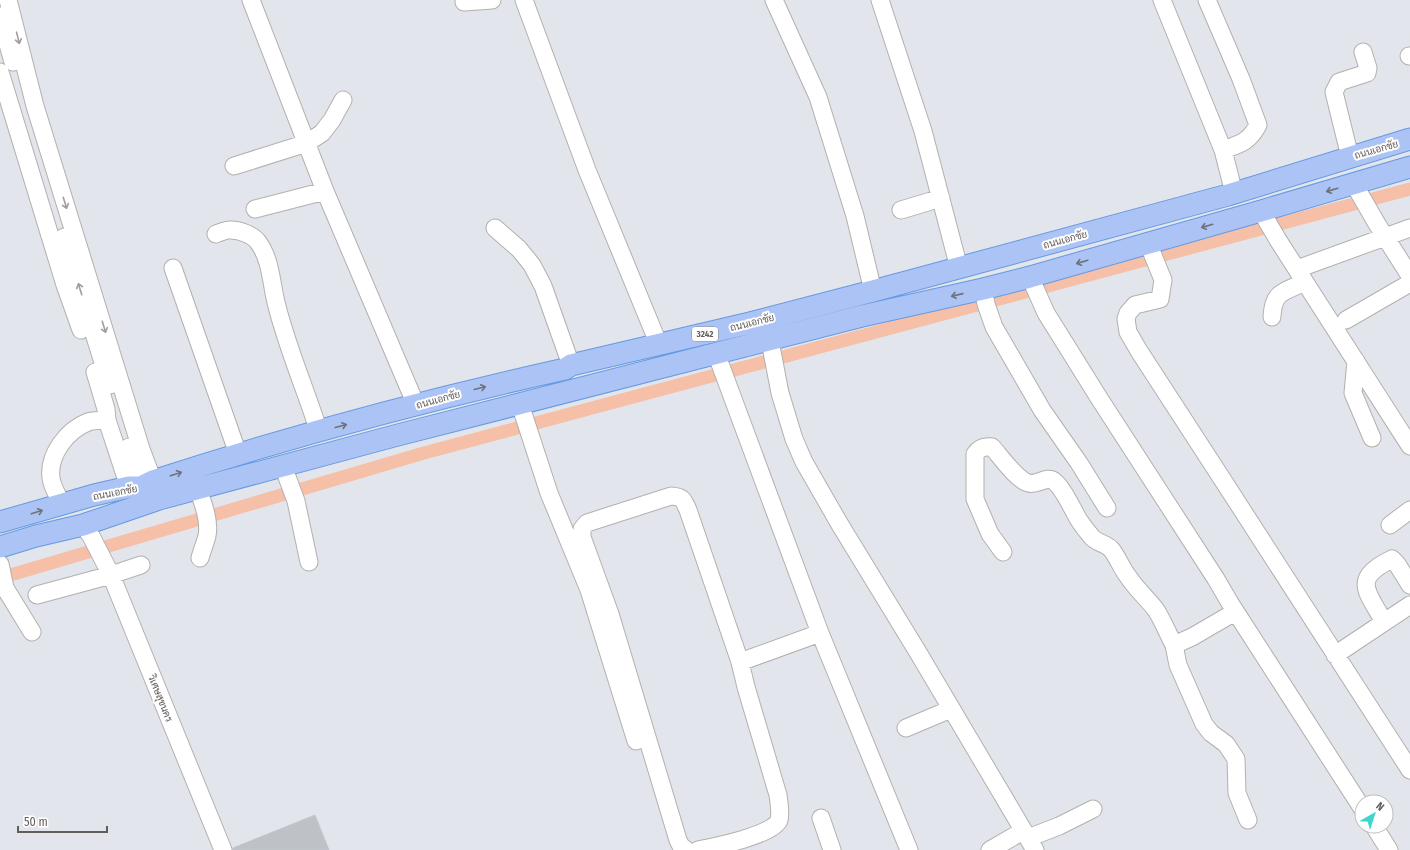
<svg xmlns="http://www.w3.org/2000/svg" width="1410" height="850" viewBox="0 0 1410 850" font-family="'Fira Sans Condensed',Sarabun,sans-serif">
	<style>
		.lines { fill: none; stroke-linecap: round; stroke-linejoin: round }
		.canal { stroke: #f5bfa8; stroke-width: 13 }
		.building { fill: #bec2c7; stroke: #c1c7cf }
		.minor-casing { stroke: #b3b0ad; stroke-width: 19 }
		.major-casing { stroke: #6599e1; stroke-width: 23 }
		.minor { stroke: #fff; stroke-width: 17 }
		.major { stroke: #acc3f6; stroke-width: 21 }
		.oneway { stroke: #a09e9c }
		.oneway2 { stroke: #707179 }
		.labels { text-anchor: middle; stroke-width: 4; stroke-linejoin: round; paint-order: stroke }
		.shield { fill: #fff; stroke: #908e8c; stroke-width: 1 }
		.shield-label { font-size: 9px; font-weight: bold; fill: #615d5a }
		.street-label { font-size: 10px; fill: #615d5a; stroke: #fff }
	</style>
	<rect width="100%" height="100%" fill="#e2e5eb"/>
	<g class="lines">
		<path class="canal" d="M0,578L424,453L1410,189"/>
	</g>
	<path class="building" d="M315,815L329,850H233V848Z"/>
	<g class="lines">
		<defs>
			<path id="minor" d="M8,0L35,106L141,449L153,481
				M251,0L325,191L416,405
				M524,0L587,170L659,345
				M774,0L818,97L855,216L873,291
				M880,0L923,131L959,268
				M1162,0L1223,150L1234,193
				M1207,0L1241,79L1258,125C1249,142 1240,144 1223,150
				M464,2L492,0
				M0,16L13,62
				M1409,56H1410
				M0,72L65,285L81,330
				M1350,157L1334,92L1339,82L1367,73L1368,68L1363,52
				M234,166L307,143L322,133L332,120L343,100
				M1354,184L1377,224L1410,276
				M255,209L325,191
				M901,210L941,198
				M1261,211L1278,240L1410,446
				M495,228L519,249L532,265L543,286L571,365
				M216,234C221,232 227,229 231,230C240,230 253,235 258,242C270,258 271,279 275,298C285,343 305,387 319,432
				M64,237L110,385
				M1148,243L1163,280L1160,299L1135,305L1128,313L1126,319L1128,332L1139,351L1226,485L1410,770
				M173,268L238,454
				M1297,269L1410,228
				M1030,277L1046,313L1099,398L1216,579L1230,603L1362,808
				M983,289L986,304L994,327L1042,410L1079,463L1107,508
				M1272,317C1273,291 1284,292 1305,282
				M1346,320L1410,283
				M770,341L780,393L794,439L804,462L839,523L919,654L1035,850
				M716,353L820,633L909,850
				M1356,361L1353,393L1372,438
				M95,372L106,409L107,420
				M520,404L549,493L589,590L636,741
				M129,447L141,487
				M283,466L296,501L309,562
				M198,489C203,503 210,521 207,536C205,543 202,551 200,558
				M62,504C58,496 52,487 51,478C48,455 67,430 88,422C93,420 101,421 107,420L129,487
				M83,525L91,536L111,575L223,850
				M1390,525L1410,510
				M1003,552L990,534L975,499V454C979,448 985,446 992,447C1001,457 1016,479 1028,483C1037,486 1047,475 1054,481C1063,488 1068,501 1074,511C1078,520 1085,529 1091,536C1096,543 1105,543 1111,549C1117,556 1121,567 1127,575C1135,588 1147,598 1156,610C1163,621 1168,634 1174,645L1192,637L1235,612
				M0,564L5,588L32,632
				M37,595L111,575L141,565
				M1384,622C1367,591 1351,579 1392,559L1397,564L1410,585
				M1174,645L1178,665L1204,724L1211,733L1226,744L1236,759L1237,793L1248,820
				M1335,655L1410,605
				M906,728L951,709
				M821,818L832,850
				M1374,826L1389,850
				M1028,838L1059,826L1093,809
				M686,850L681,846L678,840L610,614L582,537V529L587,523L671,496C683,497 683,499 688,510L740,662
				M698,850C713,847 774,835 779,820C781,812 779,803 778,795L746,687L740,662L820,633
				M990,850L1023,831"/>
			<path id="major" d="M0,522L94,495L129,487H141L153,481C288,437 426,400 565,369L571,365L750,323L873,291L1228,195L1410,139
				M0,547L36,536L83,525L159,499L394,436L862,316L983,289L1030,277L1261,211L1410,167"/>
		</defs>
		<use href="#minor" class="minor-casing"/>
		<use href="#major" class="major-casing"/>
		<use href="#minor" class="minor"/>
		<use href="#major" class="major"/>
	</g>
	<defs><path id="oneway-shaft" d="M-6 0H5M1.5-3L5.5 0L1.5 3" fill="none" stroke-width="1.6" stroke-linecap="round" stroke-linejoin="round"/></defs>
	<g class="oneway">
		<use href="#oneway-shaft" transform="translate(18 38) rotate(76)"/>
		<use href="#oneway-shaft" transform="translate(65 203) rotate(73)"/>
		<use href="#oneway-shaft" transform="translate(80 289) rotate(-107)"/>
		<use href="#oneway-shaft" transform="translate(104 327) rotate(73)"/>
	</g>
	<g class="oneway2">
		<use href="#oneway-shaft" transform="translate(1332 190) rotate(164)"/>
		<use href="#oneway-shaft" transform="translate(1207 226) rotate(164)"/>
		<use href="#oneway-shaft" transform="translate(1082 262) rotate(164)"/>
		<use href="#oneway-shaft" transform="translate(957 295) rotate(167)"/>
		<use href="#oneway-shaft" transform="translate(480 388) rotate(-14)"/>
		<use href="#oneway-shaft" transform="translate(341 426) rotate(-15)"/>
		<use href="#oneway-shaft" transform="translate(176 474) rotate(-18)"/>
		<use href="#oneway-shaft" transform="translate(37 512) rotate(-17)"/>
	</g>
	<g class="labels">
		<rect class="shield" x="692" y="327" width="26" height="14" rx="3"/>
		<g class="shield-label">
			<text x="705" y="337">3242</text>
		</g>
		<g class="street-label">
			<text transform="translate(1376 149) rotate(-16)" y="4">ถนนเอกชัย</text>
			<text transform="translate(1065 239) rotate(-15)" y="4">ถนนเอกชัย</text>
			<text transform="translate(752 322) rotate(-14)" y="4">ถนนเอกชัย</text>
			<text transform="translate(438 399) rotate(-15)" y="4">ถนนเอกชัย</text>
			<text transform="translate(115 492) rotate(-11)" y="4">ถนนเอกชัย</text>
			<text transform="translate(161 698) rotate(68)" y="4">วิเศษสุขนคร</text>
		</g>
	</g>
	<g transform="translate(1374 814) rotate(39)"><circle r="19" fill="#ffffff" stroke="#c0bebd"/>
	<path d="M0-3L7 15L0 10L-7 15Z" fill="#3dd6cc"/>
	<text y="-6" font-size="11" font-weight="bold" text-anchor="middle" fill="#615d5a">N</text>
	</g>
	<path d="M18 826v6h89v-6" fill="none" stroke="#615d5a" stroke-width="2"/>
	<text x="24" y="826" font-size="12" fill="#615d5a" stroke="#ffffff" stroke-width="3" paint-order="stroke">50 m</text>
</svg>
